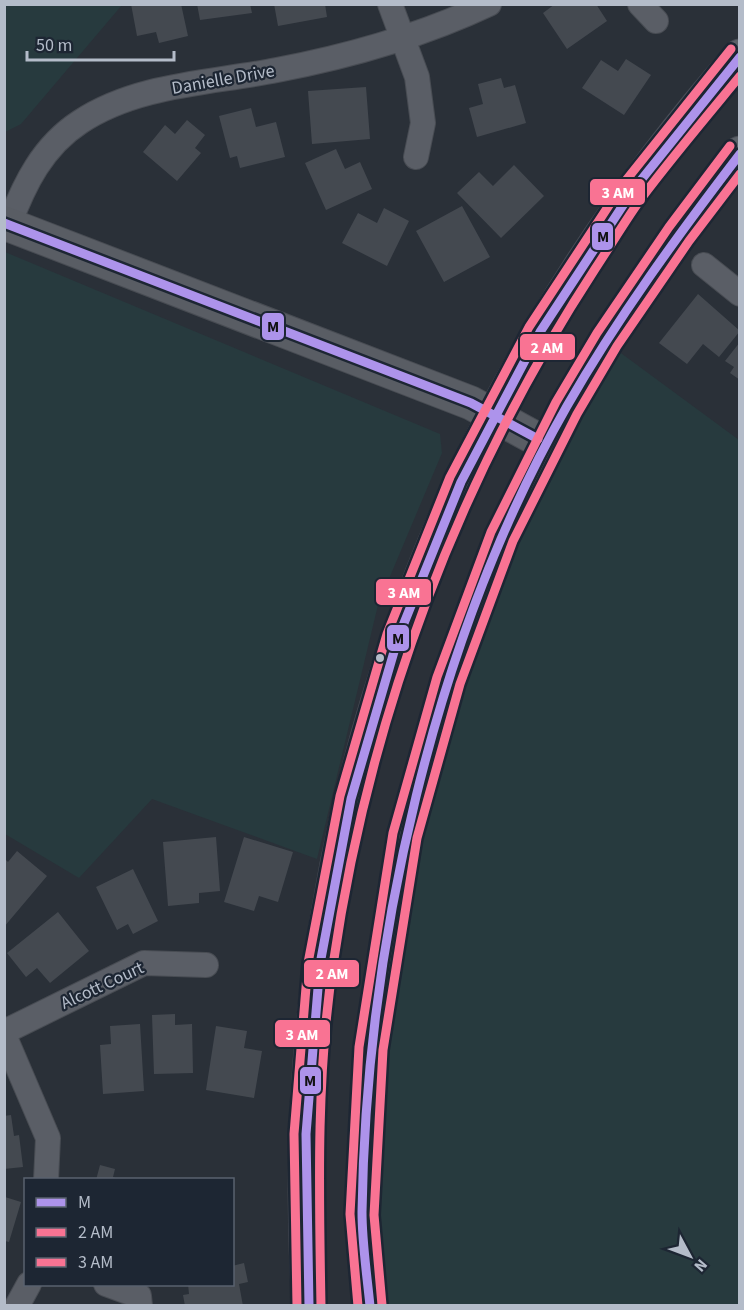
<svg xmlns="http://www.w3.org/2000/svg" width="744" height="1310" viewBox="0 0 744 1310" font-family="'Source Sans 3',sans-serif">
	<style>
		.green { fill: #273a3e }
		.building { fill: #444950 }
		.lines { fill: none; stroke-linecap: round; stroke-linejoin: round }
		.street-casing { stroke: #484c53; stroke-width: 26 }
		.secondary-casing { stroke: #484c53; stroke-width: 35 }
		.primary-casing { stroke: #484c55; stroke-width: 35 }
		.street { stroke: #5a5e66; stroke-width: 24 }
		.secondary { stroke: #595d64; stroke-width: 33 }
		.primary { stroke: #5c6168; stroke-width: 33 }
		.bus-1-casing { stroke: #1d2633; stroke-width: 14 }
		.bus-2-casing { stroke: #1d2633; stroke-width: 14 }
		.bus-3-casing { stroke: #1d2633; stroke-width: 14 }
		.bus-1 { stroke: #ad93eb; stroke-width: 9 }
		.bus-2 { stroke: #f97393; stroke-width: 9 }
		.bus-3 { stroke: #f97393; stroke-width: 9 }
		.bus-dot { fill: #b4bcc9; stroke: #1d2633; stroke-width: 2 }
		.labels { text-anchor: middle; stroke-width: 4.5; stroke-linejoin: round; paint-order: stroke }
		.street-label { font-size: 18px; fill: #b4bcc9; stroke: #1d2633 }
		.line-badge { stroke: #1d2633; stroke-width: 2 }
		.badge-label { font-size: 16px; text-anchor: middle; font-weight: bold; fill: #fff }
		.pale-badge-label { font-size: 16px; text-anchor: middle; font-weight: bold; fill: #111 }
	</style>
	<rect width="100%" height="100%" fill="#2a3038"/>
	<path class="green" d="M5,4L122,5L21,124L5,132Z
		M5,252L440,434L442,453L378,605L317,859L152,799L79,878L5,834Z
		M614,348L739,440V1305L382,1306L378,1219L384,1049L423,811L503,567Z"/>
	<path class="building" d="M131,4H181L188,36L159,43L156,32L137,36Z
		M197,4H250L252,13L200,20Z
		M274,4H325L327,17L278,26Z
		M555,4H596L607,21L567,49L543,13Z
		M626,59L651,75L624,115L582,88L601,60L618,71Z
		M501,78L504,88L515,85L526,123L477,137L469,108L483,104L478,84Z
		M366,87L370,139L312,144L308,91Z
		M251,108L256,127L276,122L285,157L240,168L237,156L230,158L219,116Z
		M187,120L205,135L195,148L201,153L177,181L143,152L165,125L175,134Z
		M336,149L345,169L360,162L372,189L326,210L305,163Z
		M514,165L544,196L501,238L457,193L479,172L493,186Z
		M462,206L490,257L444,282L416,231Z
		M384,208L409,221L387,266L342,243L358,213L377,223Z
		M698,294L740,331L719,357L703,344L687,364L659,343Z
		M740,342V380L730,373L734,367L725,361Z
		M216,837L220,891L199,893V903L168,906L163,842Z
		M244,837L293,852L278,902L259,896L254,911L224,902Z
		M17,851L47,876L4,927V858L8,862Z
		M133,869L158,921L133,934L128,924L117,930L96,887Z
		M58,912L89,951L50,983L37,968L26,977L7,953Z
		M175,1014V1025L192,1024L193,1073L154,1074L152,1015Z
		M140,1024L144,1091L103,1094L100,1045L111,1044L110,1026Z
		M216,1026L247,1031L244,1048L262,1051L254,1098L206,1090Z
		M11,1115L14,1136L19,1135L23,1167L4,1169V1116Z
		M100,1165L115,1169L113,1177L120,1180H96Z
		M5,1197L21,1202L9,1242L5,1241Z
		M244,1263L248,1282L239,1284L243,1306H185L183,1295L189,1294L188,1284H232V1266Z"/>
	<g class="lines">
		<defs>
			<path id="street" d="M390,4L417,77L423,123L416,157
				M640,4L656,21
				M9,225C24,184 43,146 80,122C137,84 212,83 277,70C351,56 421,36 489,4
				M704,265L740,294
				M4,1032L144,963L206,965
				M4,1035L48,1138L46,1180
				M106,1284L139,1296L140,1306
				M17,1306L29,1284"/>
			<path id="secondary" d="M4,223L471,403L546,444"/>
			<path id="primary" d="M309,1306C278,844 435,402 740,56
				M370,1306L362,1215L371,1049L405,835L449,680L502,536L566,408L607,340L679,234L740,153"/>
		</defs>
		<use href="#street" class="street-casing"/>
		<use href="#secondary" class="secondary-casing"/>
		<use href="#primary" class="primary-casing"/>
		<use href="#street" class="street"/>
		<use href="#secondary" class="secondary"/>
		<use href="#primary" class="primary"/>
		<defs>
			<path id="bus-1" d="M4,223L471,403L538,439
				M309,1306L306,1134L320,964L351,799L398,638L461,482L540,332L633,190L740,57
				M370,1306C367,1275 362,1243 362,1212C366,945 434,639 567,406C618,317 678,235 740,154"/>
			<path id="bus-2" d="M382,1305L374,1215L383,1050L417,838L460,684L513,541L577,414L617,346L689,241L740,174
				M321,1306C319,1192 316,1078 333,965C369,716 458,479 595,269C611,245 626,219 643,196C674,155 707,116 740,76"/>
			<path id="bus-3" d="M297,1306L294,1134L308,963L340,796L387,634L450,477L529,327L623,184L731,49
				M358,1306L350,1214L359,1047L393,833L437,677L491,532L556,402L597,333L669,227L730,146"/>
		</defs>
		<use href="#bus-1" class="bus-1-casing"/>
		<use href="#bus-2" class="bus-2-casing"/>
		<use href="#bus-3" class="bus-3-casing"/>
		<use href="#bus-1" class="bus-1"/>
		<use href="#bus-2" class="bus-2"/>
		<use href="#bus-3" class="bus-3"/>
	</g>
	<circle class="bus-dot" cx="380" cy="658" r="5"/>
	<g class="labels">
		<g class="street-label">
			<text transform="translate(223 79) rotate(-10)" y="6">Danielle Drive</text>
			<text transform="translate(102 985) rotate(-25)" y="6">Alcott Court</text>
		</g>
	</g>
	<g class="line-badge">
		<rect x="589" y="178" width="57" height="28" rx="6" fill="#f97393"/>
		<rect x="591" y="222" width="23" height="29" rx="6" fill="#ad93eb"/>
		<rect x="261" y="312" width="24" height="29" rx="6" fill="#ad93eb"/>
		<rect x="519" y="333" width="57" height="28" rx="6" fill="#f97393"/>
		<rect x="375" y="578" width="57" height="28" rx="6" fill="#f97393"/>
		<rect x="386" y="624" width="24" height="28" rx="6" fill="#ad93eb"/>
		<rect x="303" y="959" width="57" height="29" rx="6" fill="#f97393"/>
		<rect x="274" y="1019" width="57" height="29" rx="6" fill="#f97393"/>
		<rect x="299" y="1066" width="23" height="29" rx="6" fill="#ad93eb"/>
	</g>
	<g class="badge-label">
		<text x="618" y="198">3 AM</text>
		<text x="547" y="353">2 AM</text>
		<text x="404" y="598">3 AM</text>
		<text x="332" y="979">2 AM</text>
		<text x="302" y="1040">3 AM</text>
	</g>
	<g class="pale-badge-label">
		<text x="603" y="242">M</text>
		<text x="273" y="332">M</text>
		<text x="398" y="644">M</text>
		<text x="310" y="1086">M</text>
	</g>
	<rect width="744" height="1310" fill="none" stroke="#b4bcc9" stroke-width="12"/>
	<rect x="24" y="1178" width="210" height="108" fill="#1d2633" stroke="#59626f" stroke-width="1.5"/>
	<rect x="36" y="1198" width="30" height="9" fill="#ad93eb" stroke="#59626f" stroke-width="1.5"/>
	<text x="78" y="1208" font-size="18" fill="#b4bcc9">M</text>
	<rect x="36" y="1228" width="30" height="9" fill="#f97393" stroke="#59626f" stroke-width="1.5"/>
	<text x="78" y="1238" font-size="18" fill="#b4bcc9">2 AM</text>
	<rect x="36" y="1258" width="30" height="9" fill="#f97393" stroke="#59626f" stroke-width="1.5"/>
	<text x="78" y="1268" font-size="18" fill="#b4bcc9">3 AM</text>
	<g transform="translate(690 1256) rotate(131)" stroke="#1d2633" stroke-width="4.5" paint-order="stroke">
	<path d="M0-4.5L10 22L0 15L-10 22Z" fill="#b4bcc9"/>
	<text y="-9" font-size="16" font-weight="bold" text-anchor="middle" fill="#b4bcc9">N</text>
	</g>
	<path d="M27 51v9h147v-9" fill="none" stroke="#b4bcc9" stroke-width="3"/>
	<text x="36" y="51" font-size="18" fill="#b4bcc9" stroke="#1d2633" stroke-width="4.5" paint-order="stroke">50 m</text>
</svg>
